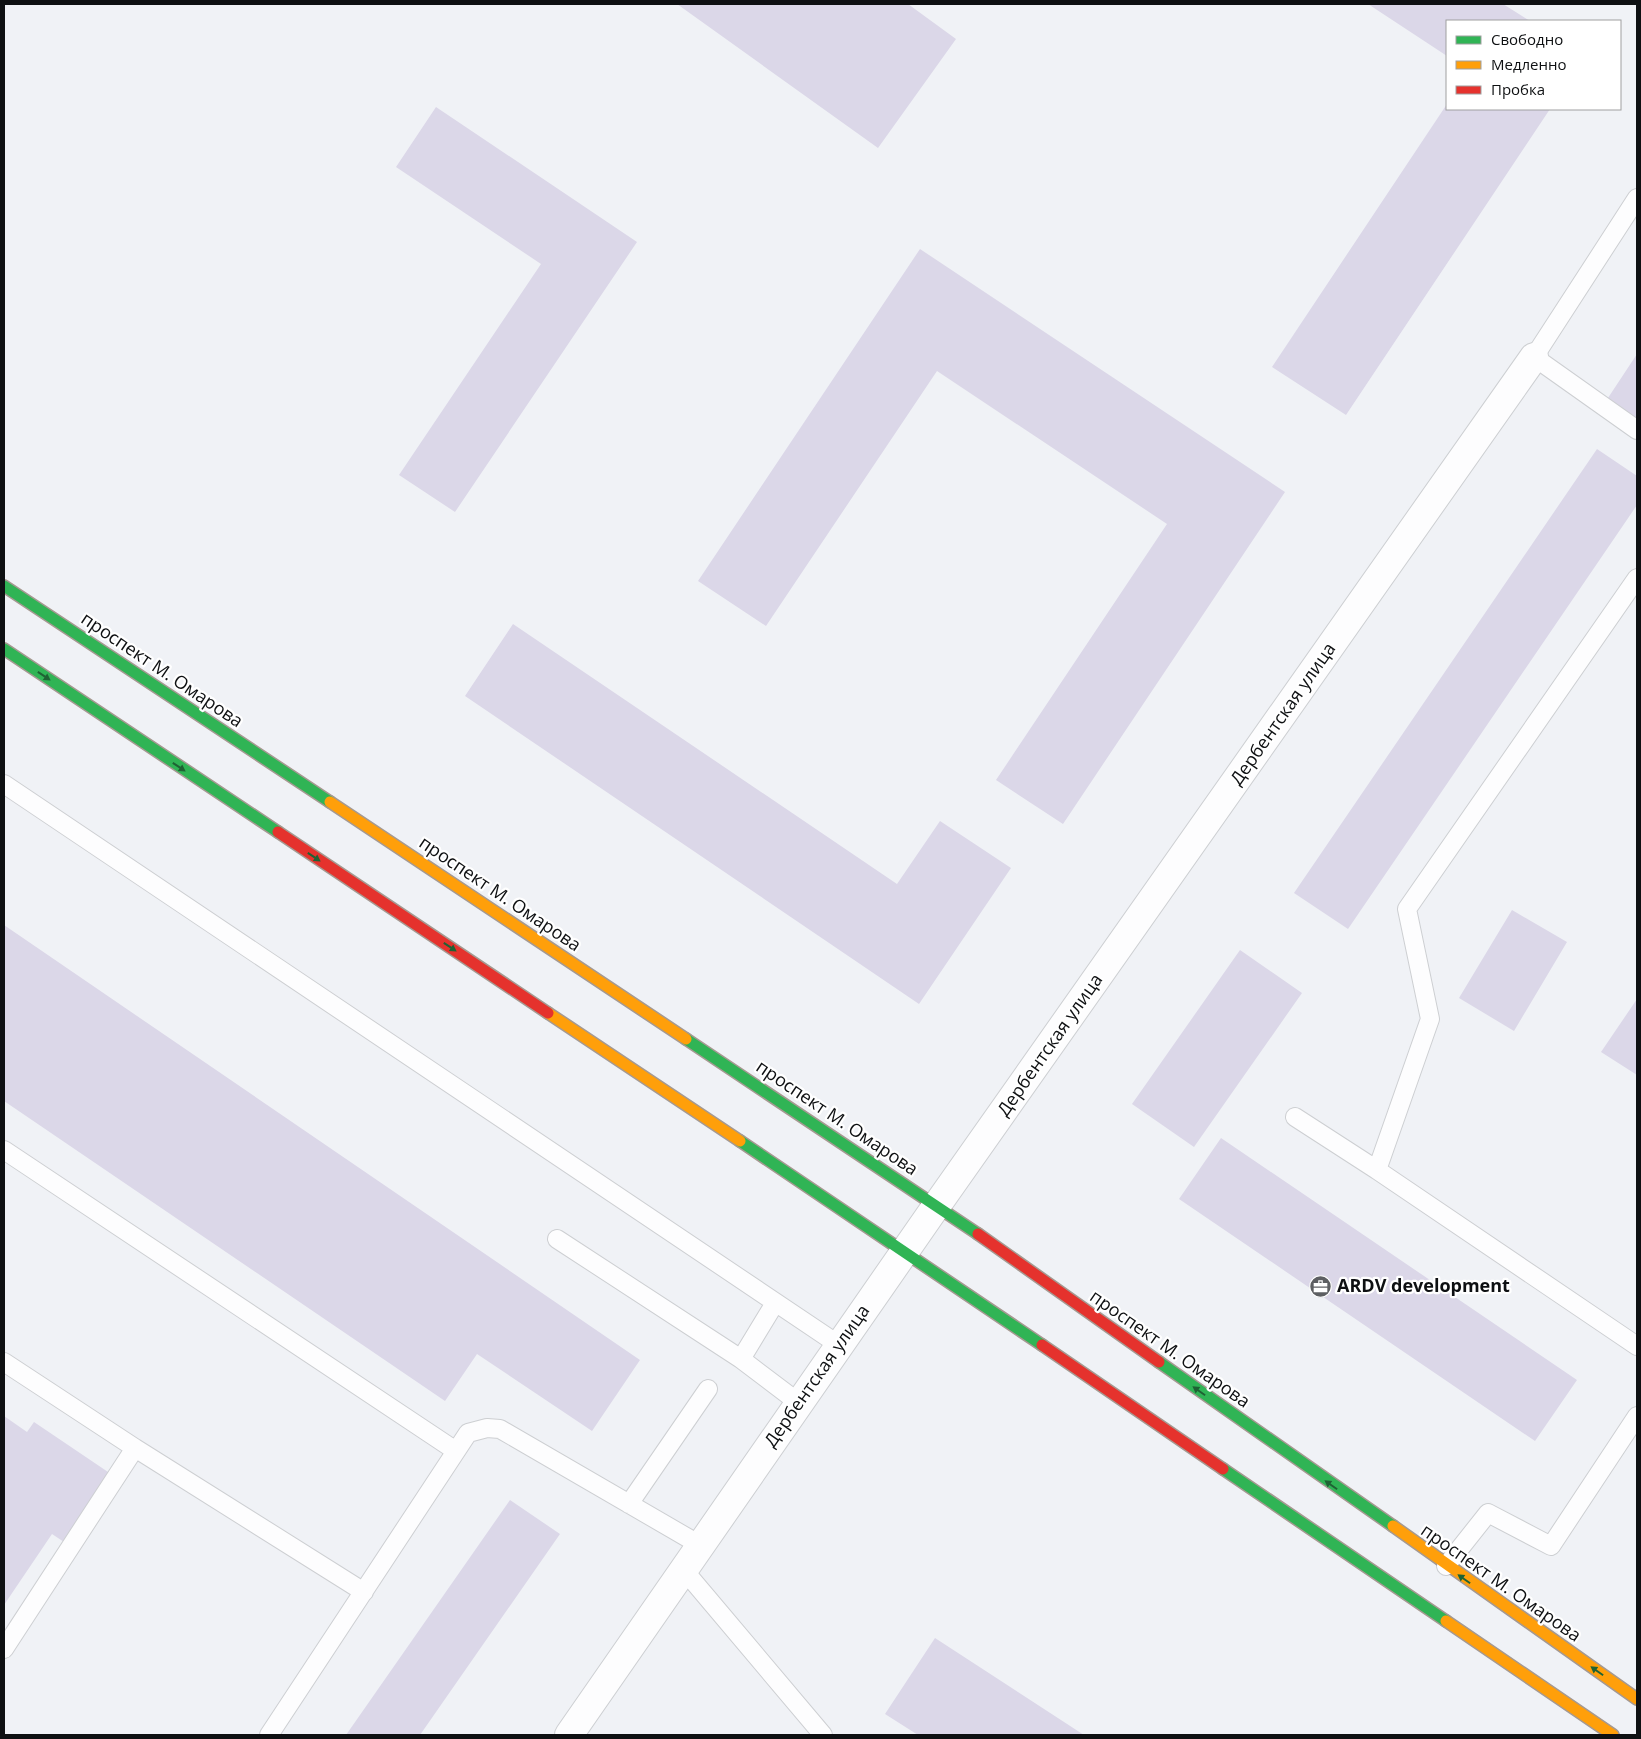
<svg xmlns="http://www.w3.org/2000/svg" width="1641" height="1739" viewBox="0 0 1641 1739" font-family="'Open Sans',sans-serif">
	<style>
		.building { fill: #dbd7e8 }
		.lines { fill: none; stroke-linecap: round; stroke-linejoin: round }
		.lane-casing { stroke: #cdcfd2; stroke-width: 20 }
		.street-casing { stroke: #cdcfd2; stroke-width: 30 }
		.fast-casing { stroke: #a59991; stroke-width: 14 }
		.slow-casing { stroke: #a59991; stroke-width: 14 }
		.jam-casing { stroke: #a59991; stroke-width: 14 }
		.lane { stroke: #fdfdfe; stroke-width: 18 }
		.street { stroke: #fdfdfe; stroke-width: 28 }
		.fast { stroke: #30b455; stroke-width: 11 }
		.slow { stroke: #ff9f0a; stroke-width: 11 }
		.jam { stroke: #e5322d; stroke-width: 11 }
		.oneway { fill: #1f6234 }
		.labels { text-anchor: middle; stroke-width: 4.5; stroke-linejoin: round; paint-order: stroke }
		.street-label { font-size: 18px; fill: #0e1012; stroke: #fff }
		.poi-label { font-size: 18px; font-weight: bold; fill: #0e1012; stroke: #fff; text-anchor: start }
	</style>
	<rect width="100%" height="100%" fill="#f0f2f6"/>
	<path class="building" d="M677,4H908L956,39L878,148Z
		M1368,4H1503L1530,21H1447V56Z
		M1447,104V109H1550L1346,415L1272,367Z
		M436,107L637,242L455,512L399,475L541,264L396,167Z
		M920,249L1285,492L1063,824L996,780L1167,524L937,371L766,626L698,581Z
		M1637,354V425L1604,404Z
		M1597,449L1637,476V505L1348,929L1294,893Z
		M513,624L897,884L940,821L1011,868L919,1004L465,696Z
		M1512,910L1567,942L1514,1031L1459,998Z
		M4,925L640,1360L592,1431L477,1354L445,1401L4,1101Z
		M1240,950L1302,993L1194,1147L1132,1104Z
		M1637,999V1075L1601,1052Z
		M1221,1138L1577,1380L1535,1441L1179,1199Z
		M4,1416L27,1432L34,1422L111,1474L64,1542L52,1534L4,1605Z
		M510,1500L560,1534L420,1735H346Z
		M935,1638L1084,1735H918L885,1714Z"/>
	<g class="lines">
		<defs>
			<path id="lane" d="M1637,198L1534,357L1637,430
				M1637,578L1407,909L1430,1019L1377,1170L1637,1346
				M4,784L839,1345
				M1295,1117L1377,1170
				M4,1150L456,1451
				M557,1239L741,1359
				M775,1303L741,1359L799,1403
				M4,1362L135,1448L4,1649
				M135,1448L364,1592
				M629,1504L708,1389
				M1446,1566L1488,1513L1551,1546L1637,1416
				M683,1569L823,1735
				M269,1735L468,1433L487,1428L500,1429L700,1545"/>
			<path id="street" d="M569,1735L937,1205L1534,357"/>
			<path id="fast" d="M4,586L330,802
				M4,649L278,832
				M686,1039L978,1234
				M740,1141L1042,1345
				M1159,1362L1393,1526
				M1223,1469L1446,1621"/>
			<path id="slow" d="M330,802L686,1039
				M548,1013L740,1141
				M1393,1526L1637,1699
				M1446,1621L1613,1735"/>
			<path id="jam" d="M278,832L548,1013
				M978,1234L1159,1362
				M1042,1345L1223,1469"/>
		</defs>
		<use href="#lane" class="lane-casing"/>
		<use href="#street" class="street-casing"/>
		<use href="#fast" class="fast-casing"/>
		<use href="#slow" class="slow-casing"/>
		<use href="#jam" class="jam-casing"/>
		<use href="#lane" class="lane"/>
		<use href="#street" class="street"/>
		<use href="#fast" class="fast"/>
		<use href="#slow" class="slow"/>
		<use href="#jam" class="jam"/>
	</g>
	<defs><path id="oneway-solid" d="M-6-.8H1V-3.2L6.5 0L1 3.2V.8H-6Z" transform="scale(1.25)"/></defs>
	<g class="oneway">
		<use href="#oneway-solid" transform="translate(44 676) rotate(34)"/>
		<use href="#oneway-solid" transform="translate(179 767) rotate(34)"/>
		<use href="#oneway-solid" transform="translate(314 857) rotate(34)"/>
		<use href="#oneway-solid" transform="translate(450 947) rotate(34)"/>
		<use href="#oneway-solid" transform="translate(1199 1391) rotate(-145)"/>
		<use href="#oneway-solid" transform="translate(1331 1485) rotate(-145)"/>
		<use href="#oneway-solid" transform="translate(1464 1579) rotate(-145)"/>
		<use href="#oneway-solid" transform="translate(1597 1671) rotate(-145)"/>
	</g>
	<defs>
		<symbol id="office-disc" viewBox="-11 -11 22 22"><circle r="9.5" fill="#5d5f62" stroke="#fff"/><path d="M-6-3h4V-5.5h4V-3h4V5H-6ZM-1-4.5V-3h2v-1.5ZM-6 0V1H6V0Z" fill="#fff"/></symbol>
	</defs>
	<g fill-rule="evenodd">
		<use href="#office-disc" x="1308" y="1274" width="25" height="25"/>
	</g>
	<g class="labels">
		<g class="street-label">
			<text transform="translate(162 670) rotate(34)" y="6">проспект М. Омарова</text>
			<text transform="translate(1283 714) rotate(-55)" y="6">Дербентская улица</text>
			<text transform="translate(500 894) rotate(34)" y="6">проспект М. Омарова</text>
			<text transform="translate(1050 1045) rotate(-55)" y="6">Дербентская улица</text>
			<text transform="translate(837 1118) rotate(34)" y="6">проспект М. Омарова</text>
			<text transform="translate(1170 1349) rotate(35)" y="6">проспект М. Омарова</text>
			<text transform="translate(817 1376) rotate(-55)" y="6">Дербентская улица</text>
			<text transform="translate(1501 1583) rotate(35)" y="6">проспект М. Омарова</text>
		</g>
		<g class="poi-label">
			<text x="1337" y="1292">ARDV development</text>
		</g>
	</g>
	<rect width="1641" height="1739" fill="none" stroke="#0e1012" stroke-width="10"/>
	<rect x="1446" y="20" width="175" height="90" fill="#ffffff" stroke="#9f9fa0"/>
	<rect x="1456" y="36" width="25" height="8" fill="#30b455" stroke="#9f9fa0"/>
	<text x="1491" y="45" font-size="15" fill="#0e1012">Свободно</text>
	<rect x="1456" y="61" width="25" height="8" fill="#ff9f0a" stroke="#9f9fa0"/>
	<text x="1491" y="70" font-size="15" fill="#0e1012">Медленно</text>
	<rect x="1456" y="86" width="25" height="8" fill="#e5322d" stroke="#9f9fa0"/>
	<text x="1491" y="95" font-size="15" fill="#0e1012">Пробка</text>
</svg>
